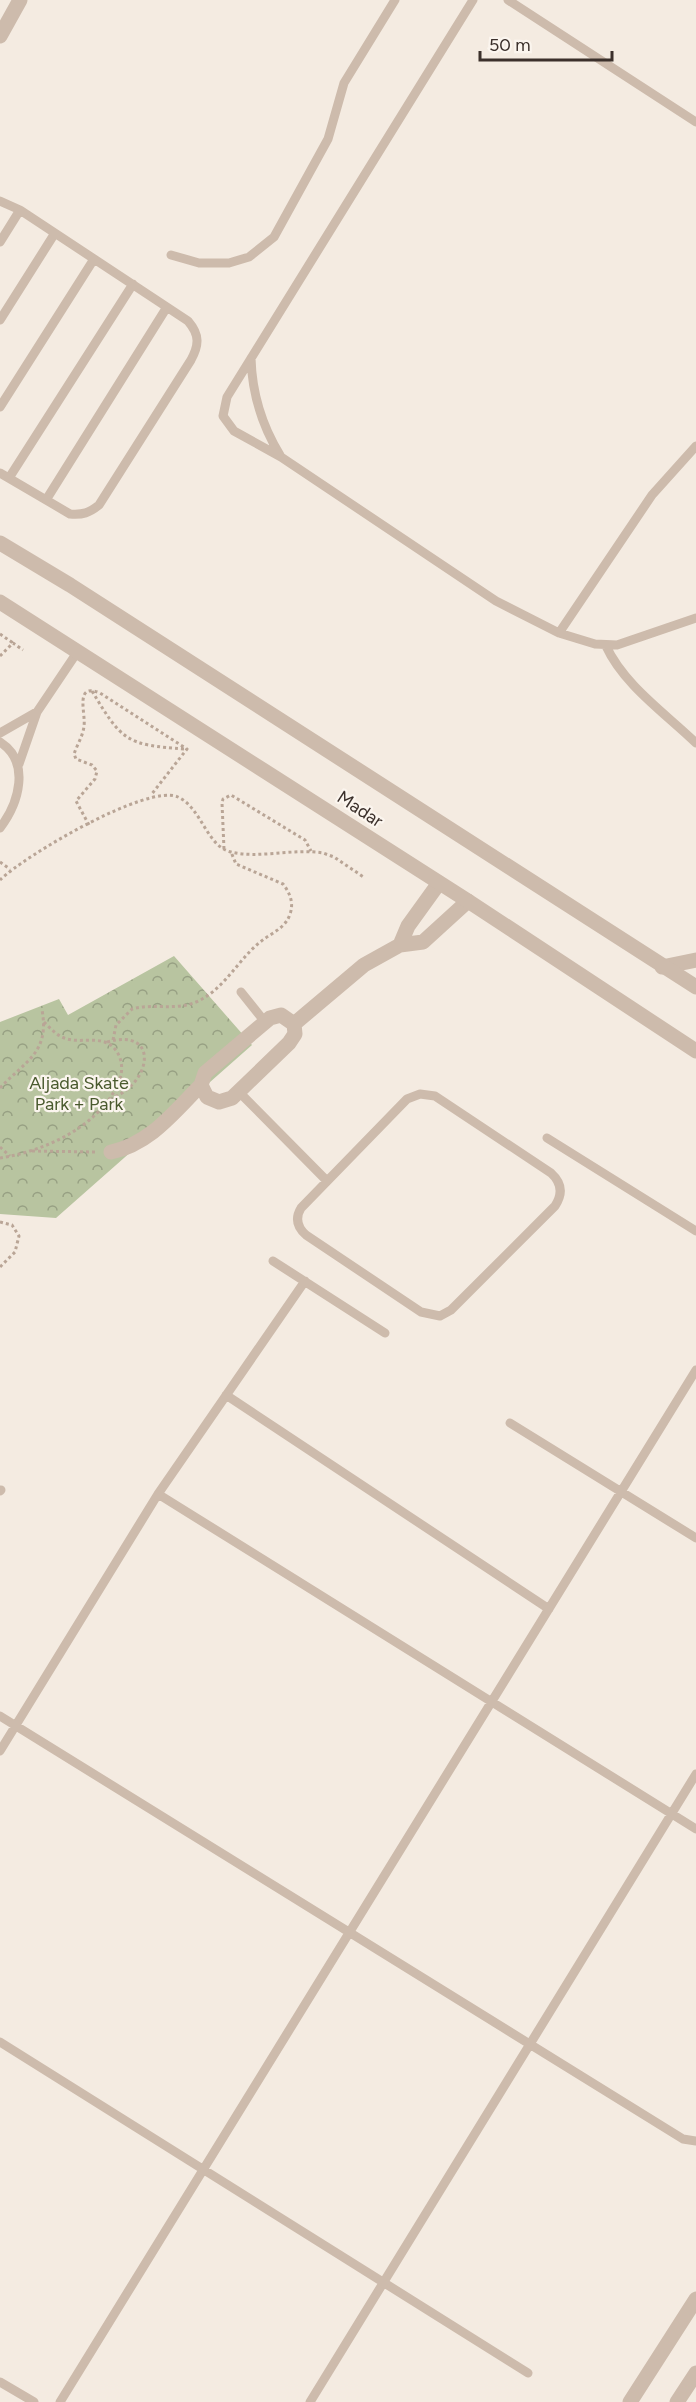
<svg xmlns="http://www.w3.org/2000/svg" width="696" height="2402" viewBox="0 0 696 2402" font-family="Figtree,sans-serif">
	<style>
		.park { fill: url(#park-crowns) }
		.lines { fill: none; stroke-linecap: round; stroke-linejoin: round }
		.path { stroke: #b9a596; stroke-width: 3; stroke-dasharray: 3 3; stroke-linecap: butt }
		.service { stroke: #cdbbac; stroke-width: 9 }
		.minor { stroke: #cdbbac; stroke-width: 15 }
		.tertiary { stroke: #cdbbac; stroke-width: 15 }
		.labels { text-anchor: middle; stroke-width: 4.5; stroke-linejoin: round; paint-order: stroke }
		.street-label { font-size: 18px; fill: #3b302b; stroke: #fbf5ee }
		.park-label { font-size: 18px; fill: #4a5a2e; stroke: #fbf5ee }
	</style>
	<defs>
		<pattern id="park-crowns" width="20" height="18" patternUnits="userSpaceOnUse" patternTransform="scale(1.5)"><rect width="20" height="18" fill="#b8c4a0"/><path d="M2 6a3 3 0 1 1 6 0M12 15a3 3 0 1 1 6 0" fill="none" stroke="#97a083"/></pattern>
	</defs>
	<rect width="100%" height="100%" fill="#f4ebe1"/>
	<path class="park" d="M174,956L252,1045L56,1218L0,1214V1022L59,999L68,1015Z"/>
	<g class="lines">
		<path class="path" d="M0,634L13,643
			M0,656L13,643L23,650
			M92,691C122,741 126,745 185,749
			M89,825L76,801L95,779L97,771L92,765L76,759L74,754C77,745 83,736 84,726C86,714 74,682 100,693L187,749L151,795
			M224,849L222,803L223,799L231,795L305,840L311,851
			M0,862L10,869
			M0,880C24,856 148,783 178,797C202,808 206,846 231,852C258,859 294,848 323,853L334,857L365,878
			M113,1040L116,1025L132,1009C153,1003 175,1011 196,1002C225,990 239,957 264,939C274,932 286,927 290,914C294,903 290,893 283,884L236,864L231,852
			M107,1042C160,1027 152,1083 112,1098
			M0,1088C25,1061 50,1053 42,1010
			M0,1147L10,1156
			M32,1151L95,1152
			M0,1158C45,1151 98,1127 118,1084C124,1071 123,1056 112,1046C100,1036 81,1043 67,1039C57,1036 51,1029 44,1022
			M0,1222L12,1225L19,1236L15,1252L0,1267"/>
		<path class="service" d="M473,0L227,397L223,416L234,431L281,457L496,601L559,633L595,644L617,645L696,618
			M508,0L696,122
			M0,201L20,210L188,321C200,335 199,345 191,360L99,505C89,513 83,515 70,514L0,473
			M0,242L20,210
			M171,255L199,263H229L249,257L274,237L328,139L344,83L395,0
			M0,320L55,233
			M251,358C252,394 261,424 280,455
			M0,407L94,259
			M9,478L133,284
			M46,500L167,307
			M559,633L652,495L696,446
			M606,646C624,685 665,713 696,743
			M0,733L35,713
			M0,742C31,762 19,803 0,828
			M19,764L37,712L78,651
			M241,992L265,1022
			M238,1091L327,1181
			M420,1094L435,1096L551,1173C562,1183 563,1194 555,1206L451,1310L440,1316L421,1312L306,1235C297,1227 295,1218 301,1208L407,1099Z
			M547,1138L696,1231
			M273,1261L385,1333
			M226,1395L549,1609
			M510,1423L696,1538
			M0,1491L1,1490
			M158,1494L696,1829
			M0,1716L683,2139L696,2141
			M0,1751L158,1494L305,1281
			M0,2042L528,2373
			M0,2382L34,2402
			M60,2402L696,1370
			M310,2402L696,1774"/>
		<path class="minor" d="M0,36L20,0
			M400,945L408,926L439,883
			M662,967L696,960
			M281,1015L294,1024L295,1034L289,1043L232,1098L219,1102L207,1097L201,1085L205,1073L270,1018Z
			M294,1024L364,965L400,945L423,942L468,901
			M111,1152C150,1144 174,1112 201,1085"/>
		<path class="tertiary" d="M0,543L70,585L696,987
			M0,602L468,901L696,1051
			M630,2402L696,2299
			M677,2402L696,2373"/>
	</g>
	<g class="labels">
		<g class="street-label">
			<text transform="translate(360 809) rotate(33)" y="6">Madar</text>
		</g>
		<g class="park-label">
			<text x="79" y="1089">Aljada Skate<tspan x="79" dy="21">Park + Park</tspan></text>
		</g>
	</g>
	<path d="M480 51v9h132v-9" fill="none" stroke="#3b302b" stroke-width="3"/>
	<text x="489" y="51" font-size="18" fill="#3b302b" stroke="#fbf5ee" stroke-width="4.5" paint-order="stroke">50 m</text>
</svg>
